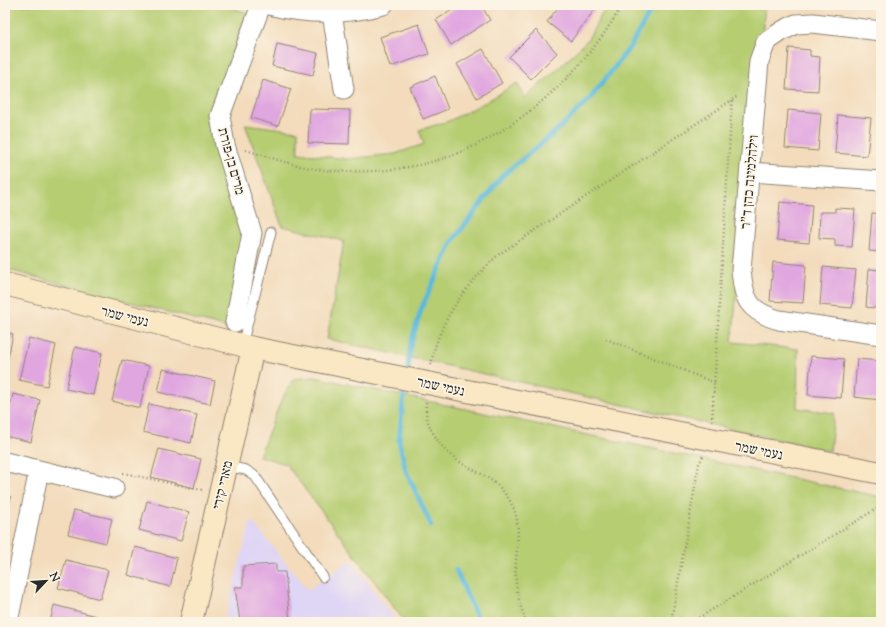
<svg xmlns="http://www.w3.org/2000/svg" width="886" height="627" viewBox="0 0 886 627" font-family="'Sorts Mill Goudy','Frank Ruhl Libre',serif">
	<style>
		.built { fill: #dfd5f5 }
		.green { fill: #b6cd72; stroke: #707c4e }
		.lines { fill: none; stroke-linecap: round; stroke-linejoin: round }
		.stream { stroke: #5bbad9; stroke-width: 5 }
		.building { fill: #e0a6e0 }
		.lane-casing { stroke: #8f8373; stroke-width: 11 }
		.street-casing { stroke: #8f8373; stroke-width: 21 }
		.secondary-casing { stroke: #8f8373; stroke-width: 24 }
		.path { stroke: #8f8373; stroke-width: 2.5; stroke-dasharray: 1 3; stroke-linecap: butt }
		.lane { stroke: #fff; stroke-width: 9 }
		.street { stroke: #fff; stroke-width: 19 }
		.secondary { stroke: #fae7c3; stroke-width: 22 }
		.secondary-bridge-casing { stroke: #8f8373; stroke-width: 24; stroke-linecap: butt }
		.secondary-bridge { stroke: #fae7c3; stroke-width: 22 }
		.labels { text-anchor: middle; stroke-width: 3.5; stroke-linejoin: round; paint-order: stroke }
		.street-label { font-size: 14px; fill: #2b2b2b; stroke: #fcf5e5 }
	</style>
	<rect width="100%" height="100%" fill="#fcf5e5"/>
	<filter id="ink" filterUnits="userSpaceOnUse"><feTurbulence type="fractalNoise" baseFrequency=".025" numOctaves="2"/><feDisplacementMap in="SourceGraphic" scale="8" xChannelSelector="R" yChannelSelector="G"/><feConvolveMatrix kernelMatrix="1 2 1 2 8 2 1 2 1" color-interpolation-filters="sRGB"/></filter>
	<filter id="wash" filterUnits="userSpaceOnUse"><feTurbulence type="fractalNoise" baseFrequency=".012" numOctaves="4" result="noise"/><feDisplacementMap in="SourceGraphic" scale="16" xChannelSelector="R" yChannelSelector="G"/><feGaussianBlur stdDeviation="0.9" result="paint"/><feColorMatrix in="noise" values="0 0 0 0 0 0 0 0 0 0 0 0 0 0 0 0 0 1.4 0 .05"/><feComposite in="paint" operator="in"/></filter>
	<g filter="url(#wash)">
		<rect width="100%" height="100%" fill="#f3dbbb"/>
		<path class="built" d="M251,520L308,590L351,560L397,622H224Z"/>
		<path class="green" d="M5,5H224L247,13L212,113L244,232L232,329L5,269Z
			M607,5H765L732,342L798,349L797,408L834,413L830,451L327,339L344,241L282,226L245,124L298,131V153L347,159L395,154L424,144L419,130L449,121L486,102L517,83L525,98L562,65L588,39Z
			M314,377L881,497V622H405L286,464L259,456L281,401L293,379Z"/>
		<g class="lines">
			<path class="stream" d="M407,373L411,343L422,307L452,242L502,176L553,134L589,100L630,47L654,5
				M405,383L399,441L406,471L431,525
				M456,570L479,622"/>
		</g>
		<g id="blocks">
			<path class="building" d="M460,5H481L490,20L451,45L436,20Z
				M560,5H592L596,8L571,41L547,22Z
				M419,24L429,54L390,67L380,37Z
				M536,30L557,53L531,79L509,57Z
				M277,44L318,53L313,75L272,66Z
				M789,48L810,50V56L820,57L818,91L786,89Z
				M483,49L502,83L477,98L457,64Z
				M435,76L448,109L423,119L410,87Z
				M263,80L291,89L278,126L251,118Z
				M310,109L350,110L349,144L308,143Z
				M788,110L821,113L818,151L785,148Z
				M838,115L871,118L867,156L835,153Z
				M780,202L812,205L809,243L777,240Z
				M835,208L855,209L852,247L835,246V239L819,238L820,212H835Z
				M872,213L881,214V252L869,251Z
				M773,262L806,265L803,303L770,301Z
				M823,267L856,270L852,308L820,305Z
				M869,269L881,270V309L866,307Z
				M5,332L13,334L6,368H5Z
				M29,338L56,345L47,386L19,380Z
				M75,347L102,353L93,395L66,389Z
				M811,356L844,359L841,398L808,395Z
				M857,359L881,361V400L854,397Z
				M122,360L149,366L140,408L112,401Z
				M163,369L215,381L210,404L158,392Z
				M13,394L40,400L31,442L5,436V427Z
				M149,404L197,415L191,443L143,432Z
				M159,449L201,459L194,488L151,477Z
				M5,496L11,497L6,521H5Z
				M147,501L189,512L181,541L139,530Z
				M74,510L112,519L106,543L68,534Z
				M135,547L177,558L170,587L128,575Z
				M66,560L108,570L100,599L58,588Z
				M276,564V572H285L290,622H240L235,587H243V566Z
				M54,605L96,616L95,622H50Z"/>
		</g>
	</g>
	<g filter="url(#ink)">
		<use href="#blocks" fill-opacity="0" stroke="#8f8373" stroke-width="1"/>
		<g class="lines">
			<defs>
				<path id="lane" d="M242,345L271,232
					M227,466L246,470L255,476L323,577"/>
				<path id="street" d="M269,5C308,15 344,15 383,5
					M334,5L332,13L344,89
					M881,31L813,23L796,24L782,31L766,42L759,61L741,270C744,300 748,311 779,320L881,335
					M750,172L881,181
					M235,322L252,233L225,145L220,116L261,5
					M5,462L114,488
					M8,622L39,470"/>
				<path id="secondary" d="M5,284L253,348L363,370
					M477,393L881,473
					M191,622L253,348"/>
			</defs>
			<use href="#lane" class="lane-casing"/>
			<use href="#street" class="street-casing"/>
			<use href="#secondary" class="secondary-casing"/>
			<path class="path" d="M246,150C276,159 305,170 337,171C366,173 399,170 427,163C506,144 583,75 622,5
				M606,339L715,383
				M431,365C438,321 467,284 498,255L738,96
				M426,402C425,415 428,426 435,436C455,471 486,467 506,495C527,523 513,550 516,581C517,594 521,609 526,622
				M712,421L732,101
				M123,473L202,490
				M671,622L699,464L703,456
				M692,622L881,506"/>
			<use href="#lane" class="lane"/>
			<use href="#street" class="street"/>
			<use href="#secondary" class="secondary"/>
			<defs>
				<path id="secondary-bridge" d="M363,370L477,393"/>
			</defs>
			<use href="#secondary-bridge" class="secondary-bridge-casing"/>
			<use href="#secondary-bridge" class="secondary-bridge"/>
		</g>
	</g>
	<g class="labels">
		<g class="street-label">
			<text transform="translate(232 161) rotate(75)" y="5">מרים בן-פורת</text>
			<text transform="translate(749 182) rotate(-85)" y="5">וילהלמינה כהן ד"ר</text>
			<text transform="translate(125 316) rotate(14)" y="5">נעמי שמר</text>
			<text transform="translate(441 386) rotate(12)" y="5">נעמי שמר</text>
			<text transform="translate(759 450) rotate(11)" y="5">נעמי שמר</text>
			<text transform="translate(222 485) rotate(-77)" y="5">מארי קירי</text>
		</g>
	</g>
	<rect width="886" height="627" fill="none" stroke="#fcf5e5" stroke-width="20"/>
	<g transform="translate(46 581) rotate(65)" stroke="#fcf5e5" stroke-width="3" paint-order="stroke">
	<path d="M0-3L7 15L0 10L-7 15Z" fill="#2b2b2b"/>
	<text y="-6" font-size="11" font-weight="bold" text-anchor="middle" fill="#2b2b2b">N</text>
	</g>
</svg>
